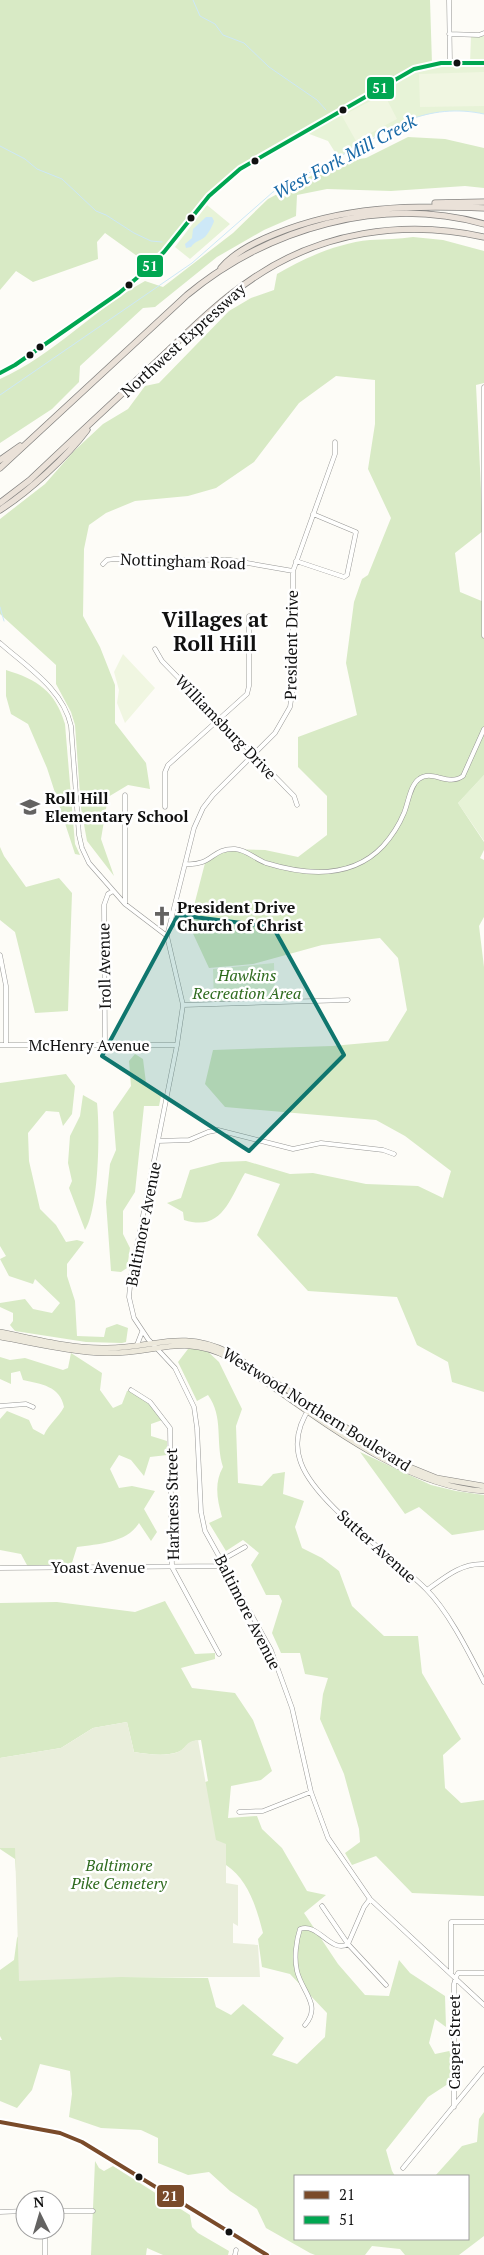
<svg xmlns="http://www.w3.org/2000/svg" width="484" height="2255" viewBox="0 0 484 2255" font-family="'PT Serif',serif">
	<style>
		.green { fill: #e7f3d7 }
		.forest { fill: #d8eac5 }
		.cemetery { fill: #e9eedb }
		.pitch { fill: #f0f6e1 }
		.water { fill: #cde8f7 }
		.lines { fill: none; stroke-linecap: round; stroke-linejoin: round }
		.stream { stroke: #cde8f7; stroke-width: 1 }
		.minor-casing { stroke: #979795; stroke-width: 5 }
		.major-casing { stroke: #858482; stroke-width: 6 }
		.highway-casing { stroke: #858482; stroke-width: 7 }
		.minor { stroke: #fffffe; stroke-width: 4 }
		.major { stroke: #ede9dc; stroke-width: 5 }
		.highway { stroke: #eae1d8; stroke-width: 5.5 }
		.bus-1-casing { stroke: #fff; stroke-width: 8 }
		.bus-2-casing { stroke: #fff; stroke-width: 8 }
		.bus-1 { stroke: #7a4b2a; stroke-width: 4 }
		.bus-2 { stroke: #00a651; stroke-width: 4 }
		.marked { fill: #0f766e; fill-opacity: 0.2; stroke: #0f766e; stroke-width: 4; stroke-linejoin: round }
		.bus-dot { fill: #111; stroke: #fff; stroke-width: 2 }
		.labels { text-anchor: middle; stroke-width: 5; stroke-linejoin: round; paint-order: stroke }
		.street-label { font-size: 16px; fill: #111; stroke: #fff }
		.poi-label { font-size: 16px; font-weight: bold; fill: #111; stroke: #fff; text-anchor: start }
		.park-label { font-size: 16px; font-style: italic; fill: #2f6b1f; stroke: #fff }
		.water-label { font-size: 18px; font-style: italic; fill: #1768a6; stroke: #fff }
		.district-label { font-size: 21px; font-weight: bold; fill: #111; stroke: #fff }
		.line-badge { stroke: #fff; stroke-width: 2 }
		.badge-label { font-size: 14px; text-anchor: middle; font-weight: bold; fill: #fff }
	</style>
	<rect width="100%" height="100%" fill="#fdfcf7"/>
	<path class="green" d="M471,36H484V114C426,101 387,131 338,157L328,141L304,132L423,66L470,63Z
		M207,205L230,224L190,259L175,247Z
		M484,775V841L458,803Z
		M274,963L275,1002L214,1004L213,969Z"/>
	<path class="forest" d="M0,0H430L432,64L423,66L240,169L220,185L151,266L105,233L97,242L98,259L33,282L16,271L0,290Z
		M408,137L445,139L484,148V188L465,186L391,191L327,189L297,195L296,216L264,230L217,257L155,307L143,308L80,366L79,382L52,409L0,443V379C54,355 94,309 145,281L163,287L233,233L268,199L337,162L366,158Z
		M413,237L443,240L484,251V383L476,385L483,531L455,553L460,592L484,602V775L458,803L484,842V850L480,858L484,860V917L479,926L484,967V1392L452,1382L448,1362L417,1345L397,1297L308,1291L257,1235L280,1184L245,1173C229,1200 222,1232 184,1220L183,1212L167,1203L181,1198L190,1170L221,1162L246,1161L290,1174L313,1173L366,1184L418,1186L443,1198L451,1171L405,1136L376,1120L225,1107L205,1084L213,1050L332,1046L388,1041L407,1010L398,958L380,938L322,945L253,964L209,968L189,925L205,863L228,849L265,850L298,857L327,835V796L298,767V737L357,715L346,663L354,602L362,579L368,575L391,518L368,469L375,424V380L336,376L299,403L254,462L216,488L188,496L135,501L106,513L89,525L84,549L83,616L100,647L115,685V723L146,763L150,789L128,785L108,797L101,839L114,876L87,841L81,808L75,725L71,712L56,684V665L0,614V519L45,484L74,451L103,424L128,409L145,386L159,383L229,311L251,298L274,290L277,274C304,258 338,243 370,240C385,239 399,239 413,237Z
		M6,670C38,680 55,691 65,724L75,844L80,855L75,854L47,768L28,724L11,714L6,696Z
		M0,847L4,856L26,887L59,878L72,893L68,1011L35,1013L15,932L0,920Z
		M135,1054L143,1059L146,1083L161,1096L159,1106H144L135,1192L123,1211V1234L130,1248L127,1268L121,1272L111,1271L106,1202L110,1164L116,1150L113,1112L131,1086L129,1061Z
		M66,1074L75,1086L72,1114L63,1126L59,1112L46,1111L28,1133L29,1161L40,1209L56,1225L66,1242L77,1240L84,1242L67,1264V1276L75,1301L77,1336L104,1337L106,1328L117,1324L128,1328L126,1342L122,1343L86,1342L15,1331L10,1325L13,1321V1313L0,1307V1303L25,1299L33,1309L52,1313L60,1303L35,1279L33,1284L9,1276L0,1259L6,1256L0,1246V1083Z
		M83,1095L97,1103C100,1130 99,1208 85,1230L69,1188L72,1181L68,1163L70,1136L80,1116Z
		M204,1348L219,1362L242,1409L236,1426L238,1483L262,1486L273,1474L285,1472L283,1494L304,1501L295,1527L302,1548L322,1558L339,1571L352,1606L384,1636H418L422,1673L461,1739L443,1755L445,1788L461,1803L484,1800V1896L412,1893L376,1856L352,1865L345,1853L360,1842L359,1829L344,1774L320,1719L323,1694L328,1678L305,1674L300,1653H281L272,1633L282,1601L279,1595H266L251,1565L259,1553L243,1540L226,1551L209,1523L222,1517C217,1499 214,1483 223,1467C215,1442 224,1417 208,1395L197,1401L178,1362L188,1349Z
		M71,1353L102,1373L100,1390L113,1408L122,1404L127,1391L131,1390L150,1402L165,1419L151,1424V1436L167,1441V1455L150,1457L144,1476L131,1460L119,1455L110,1469L119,1488L132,1486L155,1491L144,1509L157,1532L151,1541L139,1523C127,1543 98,1544 77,1547L71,1566L28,1567L21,1554L0,1550V1419L7,1411L29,1420L33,1429L44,1435C49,1424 58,1418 64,1407C60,1386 41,1384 23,1380L20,1371L11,1373V1384L0,1379V1357L10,1360L25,1358L63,1370L68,1368Z
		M360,1452L431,1485L456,1491L484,1495V1530L452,1535L419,1507L405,1514Z
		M165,1601L195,1654L215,1653V1659L181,1668L192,1688L235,1693L253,1720L272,1771L261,1780L231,1786L228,1818L257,1816L262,1829L282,1848L307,1891L326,1895L304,1913L338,1964L365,1995L389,1996L399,1960L410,1973L445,1996L446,2027L435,2019L429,2043L435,2054L454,2050V2080L428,2097L386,2150L392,2171L395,2176H295V2239H468V2176H435L462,2146L477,2142L479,2119L484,2112V2236L459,2255H405L400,2249L372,2246L365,2255H315L310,2253L266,2228L257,2209L230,2191L209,2172L188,2175L158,2163V2138L141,2130L101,2128L69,2117L72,2094L70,2071L40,2064L32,2090L17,2108L0,2101V2040H2L0,2036V1970L14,1960L17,1938L29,1918L18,1897L15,1859L0,1849V1793L121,1977L208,1978L216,2007L231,2015L243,2004L284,2038L272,2055L297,2064L325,2037L327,2013L290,1974L262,1967L258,1939L263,1933C257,1909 248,1879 226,1865L224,1846L153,1835L169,1796L208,1781L201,1740C185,1741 188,1748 178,1752C164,1757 148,1754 134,1752L127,1722L93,1728L61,1748L0,1758V1603L57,1602L135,1612Z
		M95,2161L99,2168L104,2171L113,2166L190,2215L192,2227L198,2233L229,2251L228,2255H163L147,2248L146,2255H91Z"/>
	<path class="cemetery" d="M127,1722L134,1752C147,1754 166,1757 178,1752C187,1748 185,1741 198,1740L216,1840L226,1844V1883L238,1885V1926L233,1923V1943L258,1945L260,1977H121L19,1981L15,1848H0V1758L61,1748L93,1728Z"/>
	<path class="pitch" d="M484,72V106L420,107L419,74Z
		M384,94L397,119L356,141L342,116Z
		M123,654L155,688L125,723L117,703L119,690L114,672Z"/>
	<path class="water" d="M206,217H212L214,221C213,225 208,234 205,237C200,241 195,241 191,247L186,248L185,244L192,238L193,229Z"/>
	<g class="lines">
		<path class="stream" d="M193,0L200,16L215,24L223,35L244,43L269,67L317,100L326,110
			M0,146L25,159L37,169L62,179L96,211L106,215L134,233L151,241L162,242
			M0,395L192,263L273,192L406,121C431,111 457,108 484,114
			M0,607L4,621"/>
		<defs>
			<path id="minor" d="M449,0L450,62
				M449,34L479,35L484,33
				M0,373L15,365L119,293L144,272L164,252L209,196L240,169L414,69L441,63H484
				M484,387V636
				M296,561L344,577L347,575L356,532L313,514
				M103,564L107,560L114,559L230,560L293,571
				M0,643C27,667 63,689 71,726L79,835L82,848L89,863L125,904L167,936L183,1005L177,1045L131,1276L129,1297L134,1318L148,1339L175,1368L194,1407L197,1428L201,1512L205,1531L271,1650L292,1708L311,1792L328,1838L370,1899L484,2005
				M155,649L162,661L294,796L297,805
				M125,795V904
				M165,807V772L168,765L247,694L249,686V616
				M186,864C213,866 211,848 235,849C247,850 255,859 266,863C305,875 352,879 383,846C392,836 399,825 404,813C408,804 410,785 419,779C432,769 448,787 463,776L484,729
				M167,936L194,828L203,808L213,795L275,733L290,707L293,687V571L335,454V442
				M0,955L6,986V1045
				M183,1005L348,1000
				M105,1044L104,905L108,894L113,891
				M0,1045H177
				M158,1141L189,1140L208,1132L218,1130L293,1149L321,1143L383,1150L394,1154
				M137,1345L142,1332
				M131,1390L150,1402L170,1428L172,1567L219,1654
				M0,1406L26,1404L33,1407
				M311,1406C299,1423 293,1442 301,1463C316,1504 393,1556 426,1589C449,1612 469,1653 484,1682
				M222,1560L245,1547
				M0,1568L225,1566
				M427,1590C445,1577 461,1563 484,1564
				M239,1812L263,1811L311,1792
				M322,1906L348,1944L386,1985
				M451,1973V1922H484
				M456,1977L458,1973H484
				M305,2025C322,2005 302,1992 297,1971C294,1958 296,1941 300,1929C318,1922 331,1954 348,1944L364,1907L370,1899
				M454,2107V1984L456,1977
				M403,2168L484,2069
				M55,2211H93
				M0,2212L25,2211
				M45,2255V2230
				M235,2255L236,2250"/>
			<path id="major" d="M0,1332C35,1339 71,1349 107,1348C154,1348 181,1329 228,1352L405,1465L437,1478L484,1486
				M0,1337C35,1343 71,1352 106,1353C154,1355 182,1332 230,1358C304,1405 394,1486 484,1491
				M0,2122L60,2133L82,2142L267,2255"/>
			<path id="highway" d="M435,203L484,202
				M221,268C234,252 255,242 275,234C344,206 410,205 484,208
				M0,460L20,446
				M0,468L187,295C268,228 381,195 484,224
				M0,503L30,480C71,441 113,402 155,363C186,334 216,303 252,279C320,232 404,219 484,237
				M0,510C28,492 67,457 87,430"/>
		</defs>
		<use href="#minor" class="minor-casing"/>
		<use href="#major" class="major-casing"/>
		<use href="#highway" class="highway-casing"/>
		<use href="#minor" class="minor"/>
		<use href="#major" class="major"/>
		<use href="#highway" class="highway"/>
		<defs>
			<path id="bus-1" d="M0,2122L60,2133L82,2142L267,2255"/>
			<path id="bus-2" d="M0,373L15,365L119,293L144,272L164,252L209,196L240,169L414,69L441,63H484"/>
		</defs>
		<use href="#bus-1" class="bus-1-casing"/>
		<use href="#bus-2" class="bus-2-casing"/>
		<use href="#bus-1" class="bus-1"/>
		<use href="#bus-2" class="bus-2"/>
	</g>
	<path class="marked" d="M178,915L273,927L344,1055L249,1151L102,1056Z"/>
	<defs>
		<symbol id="school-bare" viewBox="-9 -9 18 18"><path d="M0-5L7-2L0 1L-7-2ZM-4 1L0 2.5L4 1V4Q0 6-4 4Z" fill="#646362" stroke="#fff" stroke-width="2.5" paint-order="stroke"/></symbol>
		<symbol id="church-bare" viewBox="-9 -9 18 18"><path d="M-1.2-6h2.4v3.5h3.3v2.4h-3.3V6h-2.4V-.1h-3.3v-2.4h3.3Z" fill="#646362" stroke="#fff" stroke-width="2.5" paint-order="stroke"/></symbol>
	</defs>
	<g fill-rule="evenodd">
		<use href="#school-bare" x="16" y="793" width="28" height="28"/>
		<use href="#church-bare" x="148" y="902" width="28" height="28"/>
	</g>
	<g class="bus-dot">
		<circle cx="457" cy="63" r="4.5"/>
		<circle cx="343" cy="110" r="4.5"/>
		<circle cx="255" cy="161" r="4.5"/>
		<circle cx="191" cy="218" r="4.5"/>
		<circle cx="129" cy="285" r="4.5"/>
		<circle cx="40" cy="347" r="4.5"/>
		<circle cx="30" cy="355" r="4.5"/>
		<circle cx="139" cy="2177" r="4.5"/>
		<circle cx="229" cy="2232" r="4.5"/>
	</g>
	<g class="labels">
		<g class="street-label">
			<text transform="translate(183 340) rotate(-42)" y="6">Northwest Expressway</text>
			<text transform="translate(183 561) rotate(2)" y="6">Nottingham Road</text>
			<text transform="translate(291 645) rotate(-89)" y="6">President Drive</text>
			<text transform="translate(226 727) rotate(46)" y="6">Williamsburg Drive</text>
			<text transform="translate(104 966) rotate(-91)" y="6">Iroll Avenue</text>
			<text x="89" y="1051">McHenry Avenue</text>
			<text transform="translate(143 1224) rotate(-79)" y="6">Baltimore Avenue</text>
			<text transform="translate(317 1409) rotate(32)" y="6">Westwood Northern Boulevard</text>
			<text transform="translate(172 1504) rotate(-91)" y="6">Harkness Street</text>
			<text transform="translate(377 1546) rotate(42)" y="6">Sutter Avenue</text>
			<text x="98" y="1573">Yoast Avenue</text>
			<text transform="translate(248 1612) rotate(63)" y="6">Baltimore Avenue</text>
			<text transform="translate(454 2042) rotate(-90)" y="6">Casper Street</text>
		</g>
		<g class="poi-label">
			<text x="45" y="804">Roll Hill<tspan x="45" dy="18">Elementary School</tspan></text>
			<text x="177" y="913">President Drive<tspan x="177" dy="18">Church of Christ</tspan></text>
		</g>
		<g class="park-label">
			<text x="247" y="981">Hawkins<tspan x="247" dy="18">Recreation Area</tspan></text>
			<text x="119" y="1871">Baltimore<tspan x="119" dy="18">Pike Cemetery</tspan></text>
		</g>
		<g class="water-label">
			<text transform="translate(345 157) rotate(-28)" y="6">West Fork Mill Creek</text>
		</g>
		<g class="district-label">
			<text x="215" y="627">Villages at<tspan x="215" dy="24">Roll Hill</tspan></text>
		</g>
	</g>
	<g class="line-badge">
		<rect x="366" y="76" width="29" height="24" rx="5" fill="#00a651"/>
		<rect x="136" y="254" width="28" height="24" rx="5" fill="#00a651"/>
		<rect x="156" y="2184" width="29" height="24" rx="5" fill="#7a4b2a"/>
	</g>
	<g class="badge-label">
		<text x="380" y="93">51</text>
		<text x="150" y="271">51</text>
		<text x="170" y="2201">21</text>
	</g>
	<rect x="294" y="2175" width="175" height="65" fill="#ffffff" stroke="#a0a0a0"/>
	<rect x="304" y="2191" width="25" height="8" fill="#7a4b2a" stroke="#a0a0a0"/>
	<text x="339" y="2200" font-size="15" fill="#111111">21</text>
	<rect x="304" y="2216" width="25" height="8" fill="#00a651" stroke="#a0a0a0"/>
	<text x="339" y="2225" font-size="15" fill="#111111">51</text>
	<g transform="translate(40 2215) rotate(355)"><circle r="24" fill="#ffffff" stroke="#a0a0a0"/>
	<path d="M0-4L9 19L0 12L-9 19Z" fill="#646362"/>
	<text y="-8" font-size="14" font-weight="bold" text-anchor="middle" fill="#111111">N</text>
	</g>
</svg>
